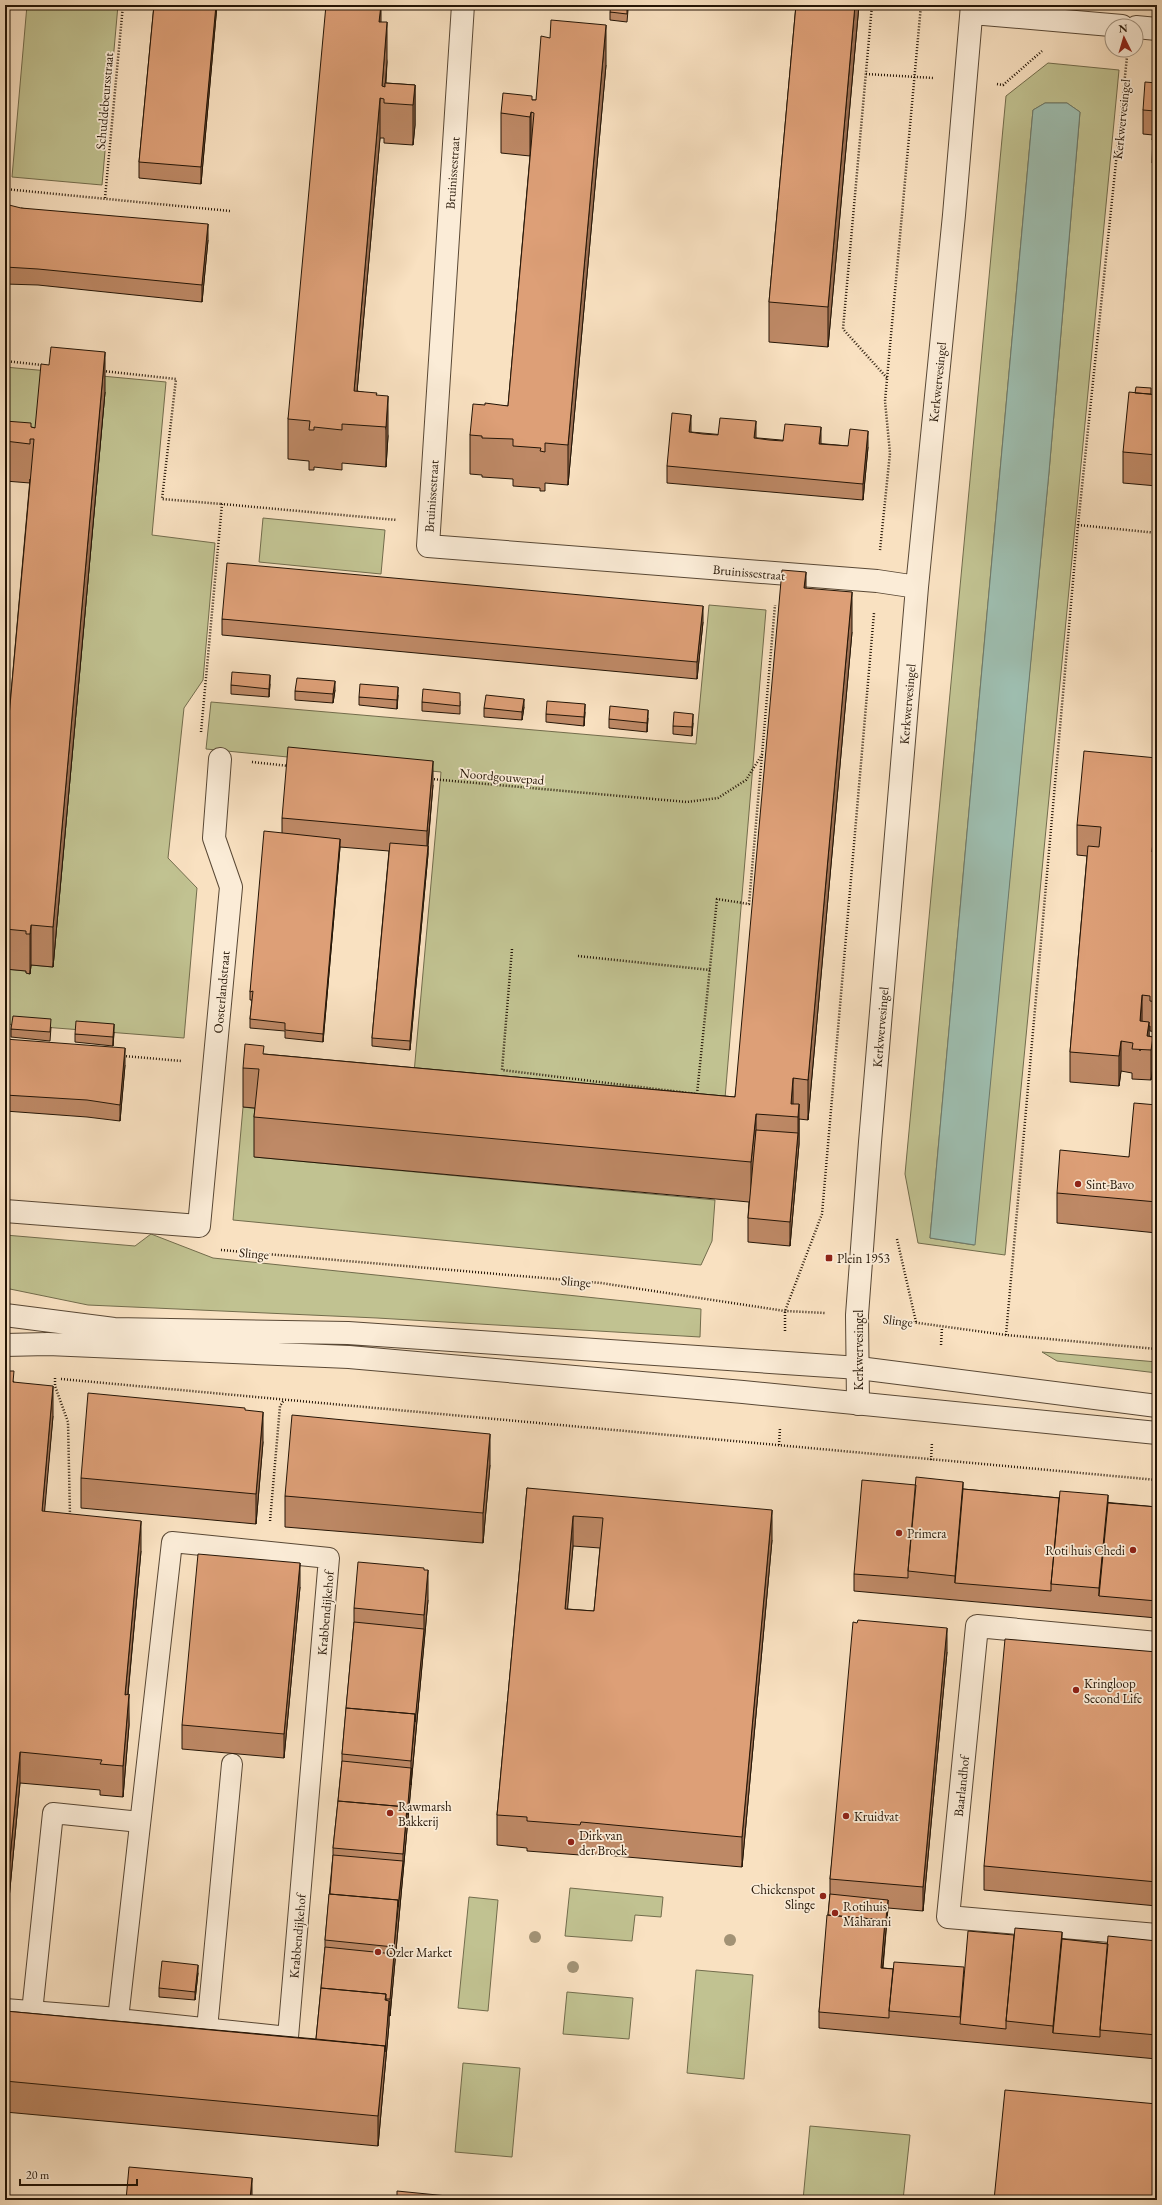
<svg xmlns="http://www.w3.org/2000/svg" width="1162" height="2205" viewBox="0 0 1162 2205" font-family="'EB Garamond',serif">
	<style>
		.green { fill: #c1c291; stroke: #726c4c; fill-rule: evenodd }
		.water { fill: #9ebeb0; stroke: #6d7a6c }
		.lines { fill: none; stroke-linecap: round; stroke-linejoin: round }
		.service-casing { stroke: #594835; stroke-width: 22 }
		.minor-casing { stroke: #594835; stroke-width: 24 }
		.tertiary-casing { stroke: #594835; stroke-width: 24 }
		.path { stroke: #241506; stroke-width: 2.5; stroke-dasharray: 1 2; stroke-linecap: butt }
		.service { stroke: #fbecd7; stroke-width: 20 }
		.minor { stroke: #fbecd7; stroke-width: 22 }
		.tertiary { stroke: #fbecd7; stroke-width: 22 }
		.tree { fill: #a29275 }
		.wall { fill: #be8966; stroke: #241506; fill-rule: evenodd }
		.shaded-wall { fill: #9b6f53; stroke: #241506 }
		.building { fill: #dd9f77; stroke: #241506; fill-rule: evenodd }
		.poi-dot { fill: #8f2418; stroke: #fbecd7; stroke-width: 1.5 }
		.labels { text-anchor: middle; stroke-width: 3.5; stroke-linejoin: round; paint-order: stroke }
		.street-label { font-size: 13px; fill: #241506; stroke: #fbecd7 }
		.poi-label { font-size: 13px; fill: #241506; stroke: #fbecd7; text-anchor: start }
	</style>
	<rect width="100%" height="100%" fill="#f9e1c1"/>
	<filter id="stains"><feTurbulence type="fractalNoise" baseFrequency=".005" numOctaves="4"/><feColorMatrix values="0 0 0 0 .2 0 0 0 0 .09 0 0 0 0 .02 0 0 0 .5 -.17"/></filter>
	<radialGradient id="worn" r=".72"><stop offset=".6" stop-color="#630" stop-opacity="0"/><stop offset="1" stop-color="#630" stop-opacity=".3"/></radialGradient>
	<path class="green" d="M27,5H118L102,185L12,177Z
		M1048,63L1119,70L1005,1255L918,1243L905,1174L1006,96ZM1045,103H1067L1080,112L1049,472L974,1245L930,1238L1033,110Z
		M5,367L166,382L152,535L215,543L203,680L184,708L168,858L197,888L184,1038L5,1024V969L26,971V973L30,974L31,965L53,967L105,392L37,431L5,428Z
		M263,518L385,530L381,574L259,562Z
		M709,605L766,610L723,1122L414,1073L441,772L206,749L211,702L696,744Z
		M243,1107L259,1109L255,1157L715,1200L712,1241L701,1265L233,1220Z
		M151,1234L213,1258L701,1309L700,1337L377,1318L88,1305L5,1288V1235L135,1246Z
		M1042,1352L1157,1362V1373L1057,1361Z
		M570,1888L663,1897L661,1917L635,1915L632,1941L565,1936Z
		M469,1897L498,1900L488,2011L458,2008Z
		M696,1970L753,1975L744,2079L687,2073Z
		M567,1992L633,1998L629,2039L563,2034Z
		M463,2063L520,2068L512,2157L455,2152Z
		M810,2126L910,2135L903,2200H803Z"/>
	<path class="water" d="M1045,103H1067L1080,112L1049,472L975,1245L930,1238L1033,110Z"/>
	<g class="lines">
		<defs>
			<path id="service" d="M172,1542L329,1558L288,2037L118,2019Z
				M32,2012L53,1813L140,1822
				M207,2029L232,1764"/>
			<path id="minor" d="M463,5L428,546L877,581L917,587
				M972,13L1122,26
				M1136,27L1157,29
				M5,1211L199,1226L231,887L214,838L220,759
				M858,1404L857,1315L870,1142L917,587L954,215L972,5
				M1157,1643L977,1626L948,1917L1157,1935
				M5,2010L118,2019"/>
			<path id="tertiary" d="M5,1315L114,1329L348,1333L859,1368L1157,1406
				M5,1345L48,1344L349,1357L743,1392L1157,1433"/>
		</defs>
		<use href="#service" class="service-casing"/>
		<use href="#minor" class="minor-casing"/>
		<use href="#tertiary" class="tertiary-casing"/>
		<path class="path" d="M872,5L843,329L887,378
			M5,19L6,5
			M866,74L934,78
			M997,84L1003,85L1042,51
			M5,189L230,211
			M105,198L123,5
			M5,361L42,365
			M103,371L176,379L162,499L222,504
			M1078,525L1157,533
			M880,550L890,453L885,401L921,5
			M201,732L222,504L397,520
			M252,762L289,766
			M431,779L687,802L718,798L746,780L763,753
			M512,949L502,1070L697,1094L717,899L749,904L775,605
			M578,956L710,970
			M123,1056L182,1061
			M897,1239L916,1322
			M221,1250L601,1283L785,1311L825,1313
			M889,1319L1006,1335L1157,1349
			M785,1331V1311L822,1214L874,613
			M1006,1335L1078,525L1127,57
			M941,1345L942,1327
			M55,1378V1386L68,1422L70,1516
			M61,1379L1157,1480
			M779,1445L780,1428
			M931,1460L932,1442
			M270,1521L280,1406L284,1400"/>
		<use href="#service" class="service"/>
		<use href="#minor" class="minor"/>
		<use href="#tertiary" class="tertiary"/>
	</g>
	<g class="tree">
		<circle cx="535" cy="1937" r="6"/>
		<circle cx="730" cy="1940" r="6"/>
		<circle cx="573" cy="1967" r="6"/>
	</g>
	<path class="wall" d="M154,5H217L201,184L139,178V162Z
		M796,5H859L828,347L769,342V302Z
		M628,10L627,22L610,20V12Z
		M381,22L387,62L386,83L415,85V125L413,145L384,143V138H380L357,391L377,395L388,436L386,467L342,463V470L314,467V470H309V461L288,459V419Z
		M606,65L568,485L545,483V491H540V488L513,486V479L482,477V475L470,474V435L485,405L508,406L530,156L501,153V113L532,100H536Z
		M1157,83V164L1152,163L1153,135L1143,134V110Z
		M21,208L208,240L202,302L38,285L5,284V254Z
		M105,392L53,967L31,965L30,974L26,973V971L5,969V761L30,479V483L5,481V421L35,428Z
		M1151,395H1157V486L1123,483V452Z
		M691,432L848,446L868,447L863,500L667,483V466Z
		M806,588L852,632L808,1120L799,1119V1144L790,1246L748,1242V1218L749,1202L254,1157V1117L255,1108L243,1107V1068L264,1054L735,1097Z
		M222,619L703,622L697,679L222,635Z
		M270,684L269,697L231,694V685Z
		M335,690L333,703L295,700V691Z
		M398,695L397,709L359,705V697Z
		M460,701V714L422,711V702Z
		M524,707L522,720L484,717V708Z
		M585,712L584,726L546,722V714Z
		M648,718L647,732L609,728V719Z
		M693,723L692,736L673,734V726Z
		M1157,758V1032L1150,1031V1026H1149V1036L1153,1037V1067L1151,1080L1132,1079V1073L1121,1071L1119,1086L1070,1082V1052L1087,856L1077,855V825Z
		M433,785L428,846V854L410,1050L372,1046V1038L389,851L340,847L323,1042L285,1038V1031L250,1028V1019L252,1000H250V992L282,833V818Z
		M51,1027L50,1041L11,1037V1029Z
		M114,1032L113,1046L75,1042V1034Z
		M5,1039L125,1065L120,1121L87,1117L5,1111Z
		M1157,1105V1233L1057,1223V1193L1129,1157Z
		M5,1371L14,1382L53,1416L44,1511L141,1551L128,1695L129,1725L123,1797L100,1795V1790L20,1783L5,1941Z
		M245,1410L263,1442L256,1524L81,1508V1478Z
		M490,1465L483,1543L285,1527V1496Z
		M527,1488L772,1540L742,1867L581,1853L580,1855L527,1851V1848L497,1845V1815ZM573,1546L600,1548L594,1611L567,1609Z
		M963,1489L1157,1507V1618L854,1591V1574Z
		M300,1587L284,1758L182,1749V1725Z
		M428,1600L390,2016H389V2024L378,2146L5,2112V2011L316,2039L321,1988L325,1947V1940L333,1855V1848L338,1801L342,1761V1754L354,1622V1608Z
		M857,1623L947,1652L923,1911L888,1908L883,1968L964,1976L1062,1939L1108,1944L1157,1941V2059L819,2028V2012L830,1894V1879Z
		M1157,1652V1906L984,1890V1866Z
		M198,1973L195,2000L159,1997V1988Z"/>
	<path class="shaded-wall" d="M216,5H217L201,184V167Z
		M381,5V44L379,22Z
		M855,5H859L828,347V307Z
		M387,22V62L384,99L382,86Z
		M606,25V65L568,485V445Z
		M415,85V125L413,145V105Z
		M380,98V138L354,425V391Z
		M531,112V152L530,156V117Z
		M208,224V240L202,302V285Z
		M105,352V392L53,967V927Z
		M388,396V436L386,467V427Z
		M691,415V432L689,449V432Z
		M756,421V438L754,455V438Z
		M821,427V443L819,460V444Z
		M868,431V447L863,500V484Z
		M806,572V612L804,588Z
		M852,592V632L808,1120V1080Z
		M703,606V622L697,679V662Z
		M270,675V684L269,697V689Z
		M335,681V690L333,703V694Z
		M398,687V695L397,709V700Z
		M524,699V707L522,720V712Z
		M585,704V712L584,726V717Z
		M648,710V718L647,732V723Z
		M693,714V723L692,736V727Z
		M433,761V785L427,854V831Z
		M1154,831V862L1152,852Z
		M340,839V847L323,1042V1034Z
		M428,846V854L410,1050V1041Z
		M31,925V965L30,974V934Z
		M1142,995V1026L1140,1051V1021Z
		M1149,1022V1050L1147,1036Z
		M114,1024V1032L113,1046V1037Z
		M1153,1037V1067L1151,1080V1050Z
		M1121,1041V1071L1119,1086V1056Z
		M125,1048V1065L120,1121V1105Z
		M793,1078V1117L791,1104Z
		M799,1104V1144L790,1246V1222L798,1133V1117Z
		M756,1114V1154L751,1202V1162Z
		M53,1386V1416L42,1541V1511Z
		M263,1412V1442L256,1524V1494Z
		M490,1434V1465L483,1543V1513Z
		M963,1482V1506L955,1583V1576Z
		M1108,1495V1519L1099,1596V1588Z
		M772,1510V1540L742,1867V1837Z
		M573,1516V1546L565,1639V1609Z
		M141,1521V1551L125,1725V1695Z
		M300,1563V1587L284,1758V1734Z
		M428,1570V1600L411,1785V1761L424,1629V1615Z
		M947,1628V1652L923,1911V1887Z
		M129,1694V1725L123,1797V1766Z
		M20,1752V1783L5,1941V1911Z
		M411,1768V1785L390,2016V1999L394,1954V1947L403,1861V1854Z
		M888,1900V1908L881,1984V1968L885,1920Z
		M1062,1932V1956L1053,2033V2026Z
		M198,1965V1973L195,2000V1992Z
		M389,2001V2024L378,2146V2116Z
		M252,2178V2200H250Z"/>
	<path class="building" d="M154,5H216L201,167L139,162Z
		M326,5H381L379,22H387L382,86L385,87V83L415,85L413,105L384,103V99L380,98L354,391L377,393L376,395L388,396L386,427L342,424V430L314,427V430H309L310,421L288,419Z
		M611,5H627V14L610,12Z
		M796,5H855L828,307L769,302Z
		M551,20L606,25L568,445L545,443V452L540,451L541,448L513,446V439L482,438V436L470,435L473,404L485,405V403L508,406L534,113L531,112L530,117L501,113L503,93L532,96V100H536L541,36L550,38Z
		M1145,82L1157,83V140H1152L1155,111L1143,110Z
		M9,205L21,208L208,224L202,285L38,269L5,267V254Z
		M51,347L105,352L53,927L31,925L30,934H26V931L5,929V761L34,439H30V444L5,441V421L31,423V427L35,428L41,364L49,365Z
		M1136,387L1151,388V394L1135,393Z
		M1129,392L1157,395V455L1123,452Z
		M672,413L691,415L689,432L703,434L718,435L720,418L756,421L754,438L769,440L783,441L785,424L821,427L819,444L848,446L850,429L868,431L863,484L667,466Z
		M227,563L703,606L697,662L222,619Z
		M782,570L806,572L804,588L852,592L808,1080L793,1078L791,1104H799L798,1117L756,1114L751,1162L254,1117L259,1069L243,1068L245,1044L264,1046L263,1054L735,1097Z
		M232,672L270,675L269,689L231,685Z
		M297,678L335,681L333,694L295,691Z
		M360,684L398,687L397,700L359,697Z
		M423,689L460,693V706L422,702Z
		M486,695L524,699L522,712L484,708Z
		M547,701L585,704L584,717L546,714Z
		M610,706L648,710L647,723L609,719Z
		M674,712L693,714L692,727L673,726Z
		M288,747L433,761L427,831L282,818Z
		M1084,751L1157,758V832L1154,831L1152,852L1157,853V1002L1150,1001V996L1142,995L1140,1021L1149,1022L1147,1036L1153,1037L1151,1050L1132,1049L1133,1043L1121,1041L1119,1056L1070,1052L1088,846L1099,847L1101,827L1077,825Z
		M264,831L340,839L323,1034L285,1030V1023L250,1019L253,991L250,992Z
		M390,843L428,846L410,1041L372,1038Z
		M13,1016L51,1019L50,1032L11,1029Z
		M76,1021L114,1024L113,1037L75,1034Z
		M5,1039L125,1048L120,1105L87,1100L5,1095Z
		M1134,1103L1157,1105V1202L1057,1193L1060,1150L1129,1157Z
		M756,1130L798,1133L790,1222L748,1218Z
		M5,1371H14L13,1382L53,1386L42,1511L141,1521L125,1695L129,1694L123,1766L100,1764L102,1760L20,1752L5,1911Z
		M88,1393L245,1408V1410L263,1412L256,1494L81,1478Z
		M292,1415L490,1434L483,1513L285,1496Z
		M916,1477L963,1482L955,1576L908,1571Z
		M862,1480L916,1485L908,1571V1578L854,1574Z
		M527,1488L772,1510L742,1837L581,1822L580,1825L527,1821V1817L497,1815ZM573,1516L603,1518L594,1611L565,1609Z
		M963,1489L1059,1498L1051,1584V1591L955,1583Z
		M1060,1491L1108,1495L1099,1588L1051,1584Z
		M1108,1503L1157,1507V1601L1099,1596Z
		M198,1554L300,1563L284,1734L182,1725Z
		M358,1562L424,1568V1570H428L424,1615L354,1608Z
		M858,1620L947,1628L923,1887L830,1879L853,1622L857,1623Z
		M354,1622L424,1629L415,1722V1714L346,1708Z
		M1005,1639L1157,1652V1882L984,1866Z
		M346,1708L415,1714L411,1761L342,1754Z
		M342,1761L411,1768L407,1815V1807L338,1801Z
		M338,1801L407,1807L403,1854L333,1848Z
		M333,1855L403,1861L398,1907V1900L330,1894Z
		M329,1894L398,1900L394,1947L325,1940Z
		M830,1894L888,1900L885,1928V1920L828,1915Z
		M827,1915L885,1920L881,1968L893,1969L889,2011V2018L819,2012Z
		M1015,1928L1062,1932L1053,2026L1006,2021Z
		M968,1931L1014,1935L1006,2021V2029L960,2024Z
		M1108,1936L1157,1941V2035L1100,2030Z
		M1062,1939L1108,1944L1100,2030V2037L1053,2033Z
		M325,1947L394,1954L390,1999H386V2000V1994L321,1988Z
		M162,1961L198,1965L195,1992L159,1988Z
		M894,1962L964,1967L960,2017L889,2011Z
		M321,1988L386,1994L385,2000L389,2001L385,2052V2046L316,2039Z
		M5,2011L385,2046L378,2116L5,2081Z
		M1005,2090L1157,2104V2200H994Z
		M129,2167L252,2178L250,2200H126Z
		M397,2191L488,2200H397Z"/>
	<g class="poi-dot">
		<circle cx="1078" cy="1184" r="4"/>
		<rect x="825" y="1254" width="8" height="8" rx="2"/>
		<circle cx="899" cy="1533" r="4"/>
		<circle cx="1133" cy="1550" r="4"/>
		<circle cx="1076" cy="1690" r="4"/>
		<circle cx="390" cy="1813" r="4"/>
		<circle cx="846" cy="1816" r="4"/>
		<circle cx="571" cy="1842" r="4"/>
		<circle cx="823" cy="1896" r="4"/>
		<circle cx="835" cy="1913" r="4"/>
		<circle cx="378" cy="1952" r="4"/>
	</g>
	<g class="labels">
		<g class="street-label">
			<text transform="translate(104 101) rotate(-85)" y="5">Schuddebeursstraat</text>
			<text transform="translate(1121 119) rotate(-84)" y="5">Kerkwervesingel</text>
			<text transform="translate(452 173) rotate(-86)" y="5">Bruinissestraat</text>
			<text transform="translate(937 382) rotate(-84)" y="5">Kerkwervesingel</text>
			<text transform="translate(431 496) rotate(-86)" y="5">Bruinissestraat</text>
			<text transform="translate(749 572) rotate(5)" y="5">Bruinissestraat</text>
			<text transform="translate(907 704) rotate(-85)" y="5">Kerkwervesingel</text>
			<text transform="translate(502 776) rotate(5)" y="5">Noordgouwepad</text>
			<text transform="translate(221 992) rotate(-85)" y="5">Oosterlandstraat</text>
			<text transform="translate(880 1027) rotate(-85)" y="5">Kerkwervesingel</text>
			<text transform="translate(254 1253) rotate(5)" y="5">Slinge</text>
			<text transform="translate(576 1281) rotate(5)" y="5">Slinge</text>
			<text transform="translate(898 1320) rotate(7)" y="5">Slinge</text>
			<text transform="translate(858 1350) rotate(-90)" y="5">Kerkwervesingel</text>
			<text transform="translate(325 1613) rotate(-85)" y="5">Krabbendijkehof</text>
			<text transform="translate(961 1786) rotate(-84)" y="5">Baarlandhof</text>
			<text transform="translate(297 1936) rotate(-85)" y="5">Krabbendijkehof</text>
		</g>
		<g class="poi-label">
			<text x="1086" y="1189">Sint-Bavo</text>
			<text x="837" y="1263">Plein 1953</text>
			<text x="907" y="1538">Primera</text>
			<text x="1125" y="1555" text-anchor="end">Roti huis Chedi</text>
			<text x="1084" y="1688">Kringloop<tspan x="1084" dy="15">Second Life</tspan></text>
			<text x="398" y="1811">Rawmarsh<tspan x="398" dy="15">Bakkerij</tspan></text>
			<text x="854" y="1821">Kruidvat</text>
			<text x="579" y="1840">Dirk van<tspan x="579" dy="15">der Broek</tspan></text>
			<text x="815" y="1894" text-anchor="end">Chickenspot<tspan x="815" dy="15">Slinge</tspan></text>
			<text x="843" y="1911">Rotihuis<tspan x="843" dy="15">Maharani</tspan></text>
			<text x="386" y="1957">Özler Market</text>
		</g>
	</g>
	<rect width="1162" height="2205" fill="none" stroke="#f9e1c1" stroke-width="20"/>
	<rect x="6" y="6" width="1150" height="2193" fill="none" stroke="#241506" stroke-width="2"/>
	<rect x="10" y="10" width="1142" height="2185" fill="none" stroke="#241506"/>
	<g transform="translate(1124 38) rotate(355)"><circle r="19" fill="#fbecd7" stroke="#a59683"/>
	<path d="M0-3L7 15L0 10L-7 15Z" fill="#8f2418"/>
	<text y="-6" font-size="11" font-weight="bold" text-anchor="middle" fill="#241506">N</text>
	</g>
	<path d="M20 2179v6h117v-6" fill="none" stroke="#241506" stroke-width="2"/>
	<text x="26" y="2179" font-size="12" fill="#241506" stroke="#fbecd7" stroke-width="3" paint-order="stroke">20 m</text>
	<rect width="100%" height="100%" filter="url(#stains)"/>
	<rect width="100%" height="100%" fill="url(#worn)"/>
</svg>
